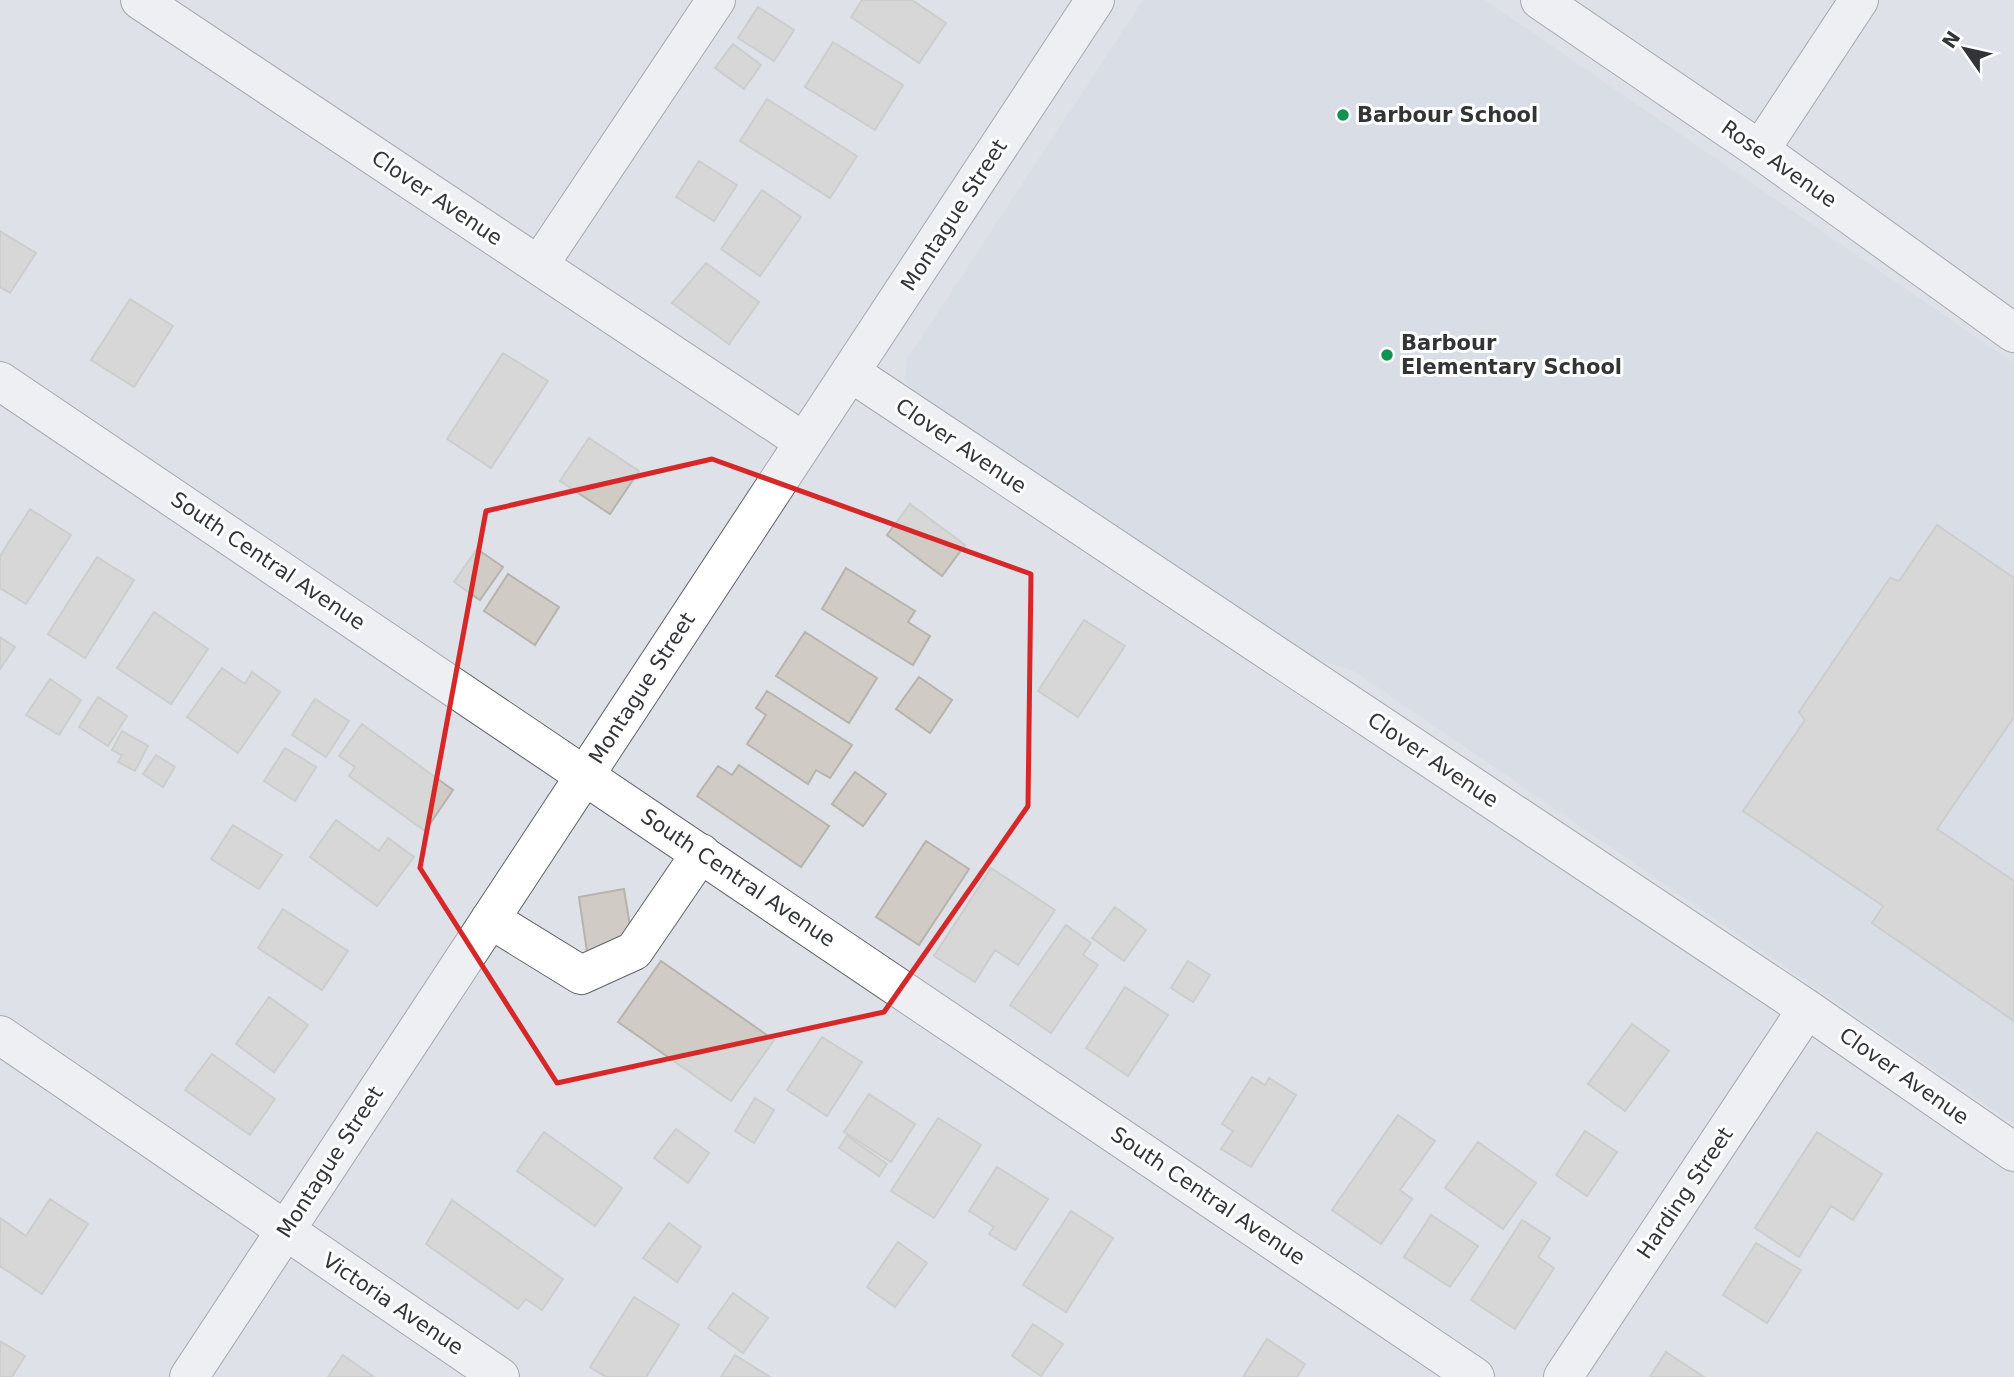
<svg xmlns="http://www.w3.org/2000/svg" width="2014" height="1377" viewBox="0 0 2014 1377" font-family="'DejaVu Sans',sans-serif">
	<style>
		.built { fill: #d2d7e5 }
		.building { fill: #d0cbc5; stroke: #b7b3ad; stroke-width: 2 }
		.lines { fill: none; stroke-linecap: round; stroke-linejoin: round }
		.minor-casing { stroke: #606269; stroke-width: 40 }
		.major-casing { stroke: #606269; stroke-width: 40 }
		.minor { stroke: #fff; stroke-width: 38 }
		.major { stroke: #fff; stroke-width: 38 }
		.marked { fill: none; stroke: #d62828; stroke-width: 5; stroke-linejoin: round }
		.poi-dot { fill: #109250; stroke: #fff; stroke-width: 2.5 }
		.labels { text-anchor: middle; stroke-width: 6; stroke-linejoin: round; paint-order: stroke }
		.poi-label { font-size: 21px; font-weight: bold; fill: #333437; stroke: #fff; text-anchor: start }
		.street-label { font-size: 21px; fill: #333437; stroke: #fff }
	</style>
	<rect width="100%" height="100%" fill="#dee1e8"/>
	<path class="built" d="M1143,0H1485L2014,363V1124L1354,671L1308,657L914,394L904,378L907,359Z"/>
	<path class="building" d="M862,0H912L946,23L919,63L851,17Z
		M758,7L794,30L774,61L738,38Z
		M833,42L903,85L875,130L805,87Z
		M733,44L761,65L744,89L715,68Z
		M767,99L857,156L830,198L740,141Z
		M699,161L737,185L714,221L676,197Z
		M762,190L801,217L760,276L721,249Z
		M0,231L36,253L10,293L0,287Z
		M706,263L759,302L729,344L672,303Z
		M130,299L173,326L134,387L91,360Z
		M503,353L548,381L491,468L447,439Z
		M589,438L639,471L610,514L560,481Z
		M910,504L965,545L942,576L887,535Z
		M30,509L71,535L26,604L0,588V556Z
		M1937,525L2014,578V717L1937,829L2014,881V1021L1872,923L1883,906L1743,811L1805,720L1799,712L1890,578L1899,581Z
		M477,549L503,567L480,600L454,582Z
		M97,557L134,580L85,658L48,634Z
		M846,568L915,611L908,622L930,636L913,665L822,609Z
		M508,574L559,607L535,645L484,611Z
		M154,612L208,649L171,704L117,668Z
		M1084,620L1125,646L1078,717L1038,691Z
		M805,632L877,678L849,723L776,676Z
		M0,637L15,647L0,669Z
		M222,668L245,684L252,672L280,692L238,753L187,717Z
		M919,677L952,700L930,733L896,709Z
		M50,679L81,700L59,735L26,715Z
		M767,691L852,745L830,778L816,770L808,784L747,744L766,715L756,708Z
		M98,697L127,716L108,746L79,727Z
		M315,699L349,721L326,757L292,735Z
		M362,724L453,790L425,831L349,776L355,767L339,756Z
		M122,731L148,746L135,771L118,762L122,755L112,750Z
		M285,748L316,767L295,801L264,781Z
		M156,755L175,767L163,787L143,774Z
		M739,765L829,826L801,867L697,796L718,766L732,775Z
		M855,772L886,794L863,826L832,804Z
		M336,820L379,851L388,838L414,857L377,906L310,857Z
		M233,825L282,855L259,889L211,859Z
		M926,841L969,869L919,945L876,917Z
		M991,868L1055,910L1018,965L995,950L975,982L934,956Z
		M624,889L633,945L587,952L579,897Z
		M1115,907L1146,930L1124,961L1092,938Z
		M283,909L348,951L322,990L258,948Z
		M1066,925L1091,943L1083,955L1098,965L1051,1033L1010,1005Z
		M661,961L774,1040L731,1101L618,1022Z
		M1188,961L1210,975L1193,1002L1171,988Z
		M1125,987L1168,1015L1128,1076L1086,1048Z
		M269,997L308,1025L274,1072L236,1044Z
		M1632,1024L1669,1051L1625,1111L1588,1084Z
		M822,1037L862,1062L827,1116L787,1090Z
		M212,1054L275,1099L250,1135L185,1090Z
		M1252,1077L1265,1085L1269,1078L1296,1095L1251,1167L1221,1149L1233,1131L1222,1124Z
		M869,1094L915,1124L891,1162L844,1132Z
		M755,1098L774,1110L754,1143L735,1131Z
		M1398,1115L1435,1141L1400,1190L1412,1199L1381,1244L1332,1210Z
		M938,1118L981,1145L934,1218L891,1191Z
		M676,1129L709,1153L688,1183L654,1158Z
		M1585,1131L1617,1152L1587,1196L1556,1175Z
		M544,1132L622,1188L595,1226L517,1171Z
		M1817,1132L1882,1174L1853,1220L1831,1206L1799,1257L1755,1228Z
		M847,1136L887,1164L879,1176L839,1148Z
		M1478,1142L1536,1183L1503,1229L1445,1188Z
		M997,1167L1048,1199L1015,1250L989,1234L994,1227L969,1211Z
		M50,1199L88,1224L42,1294L0,1266V1218L26,1236Z
		M452,1200L563,1279L542,1310L526,1299L518,1309L426,1244Z
		M1071,1211L1113,1238L1066,1312L1023,1285Z
		M1431,1215L1478,1246L1450,1287L1404,1257Z
		M1522,1220L1550,1238L1538,1257L1554,1268L1515,1329L1471,1300Z
		M669,1223L701,1247L677,1282L643,1258Z
		M898,1242L927,1263L895,1307L867,1287Z
		M1756,1243L1801,1270L1767,1323L1723,1295Z
		M733,1293L768,1318L743,1353L708,1328Z
		M634,1297L679,1325L646,1377H606L590,1367Z
		M1033,1324L1063,1344L1041,1376L1012,1356Z
		M1267,1339L1305,1364L1297,1377H1243Z
		M0,1341L25,1356L12,1377H0Z
		M1666,1352L1704,1377H1650Z
		M343,1355L374,1377H328Z
		M735,1355L770,1377H721Z"/>
	<g class="lines">
		<defs>
			<path id="minor" d="M140,0L804,442
				M1540,0L1760,150L2014,333
				M1760,150L1859,0
				M539,265L716,0
				M850,372L1807,1009L2014,1152
				M490,919L581,975L634,951L701,853
				M0,1035L500,1377
				M189,1377L1095,0
				M1563,1377L1807,1009"/>
			<path id="major" d="M0,381L1475,1377"/>
		</defs>
		<use href="#minor" class="minor-casing"/>
		<use href="#major" class="major-casing"/>
		<use href="#minor" class="minor"/>
		<use href="#major" class="major"/>
	</g>
	<path d="M0 0H2014V1377H0ZM712,459L1031,574L1028,806L884,1012L557,1083L420,868L486,511Z" fill="#dee1e8" fill-opacity=".55" fill-rule="evenodd"/>
	<path class="marked" d="M712,459L1031,574L1028,806L884,1012L557,1083L420,868L486,511Z"/>
	<g class="poi-dot">
		<circle cx="1343" cy="115" r="7"/>
		<circle cx="1387" cy="355" r="7"/>
	</g>
	<g class="labels">
		<g class="poi-label">
			<text x="1357" y="122">Barbour School</text>
			<text x="1401" y="350">Barbour<tspan x="1401" dy="24">Elementary School</tspan></text>
		</g>
		<g class="street-label">
			<text transform="translate(1779 164) rotate(35)" y="7">Rose Avenue</text>
			<text transform="translate(437 198) rotate(34)" y="7">Clover Avenue</text>
			<text transform="translate(954 215) rotate(-57)" y="7">Montague Street</text>
			<text transform="translate(961 446) rotate(34)" y="7">Clover Avenue</text>
			<text transform="translate(268 561) rotate(34)" y="7">South Central Avenue</text>
			<text transform="translate(642 688) rotate(-57)" y="7">Montague Street</text>
			<text transform="translate(1433 760) rotate(34)" y="7">Clover Avenue</text>
			<text transform="translate(738 878) rotate(34)" y="7">South Central Avenue</text>
			<text transform="translate(1904 1076) rotate(35)" y="7">Clover Avenue</text>
			<text transform="translate(330 1162) rotate(-57)" y="7">Montague Street</text>
			<text transform="translate(1685 1193) rotate(-56)" y="7">Harding Street</text>
			<text transform="translate(1208 1196) rotate(34)" y="7">South Central Avenue</text>
			<text transform="translate(393 1304) rotate(34)" y="7">Victoria Avenue</text>
		</g>
	</g>
	<g transform="translate(1965 49) rotate(304)" stroke="#ffffff" stroke-width="5" paint-order="stroke">
	<path d="M0-5L12 26L0 18L-12 26Z" fill="#333437"/>
	<text y="-10" font-size="19" font-weight="bold" text-anchor="middle" fill="#333437">N</text>
	</g>
</svg>
